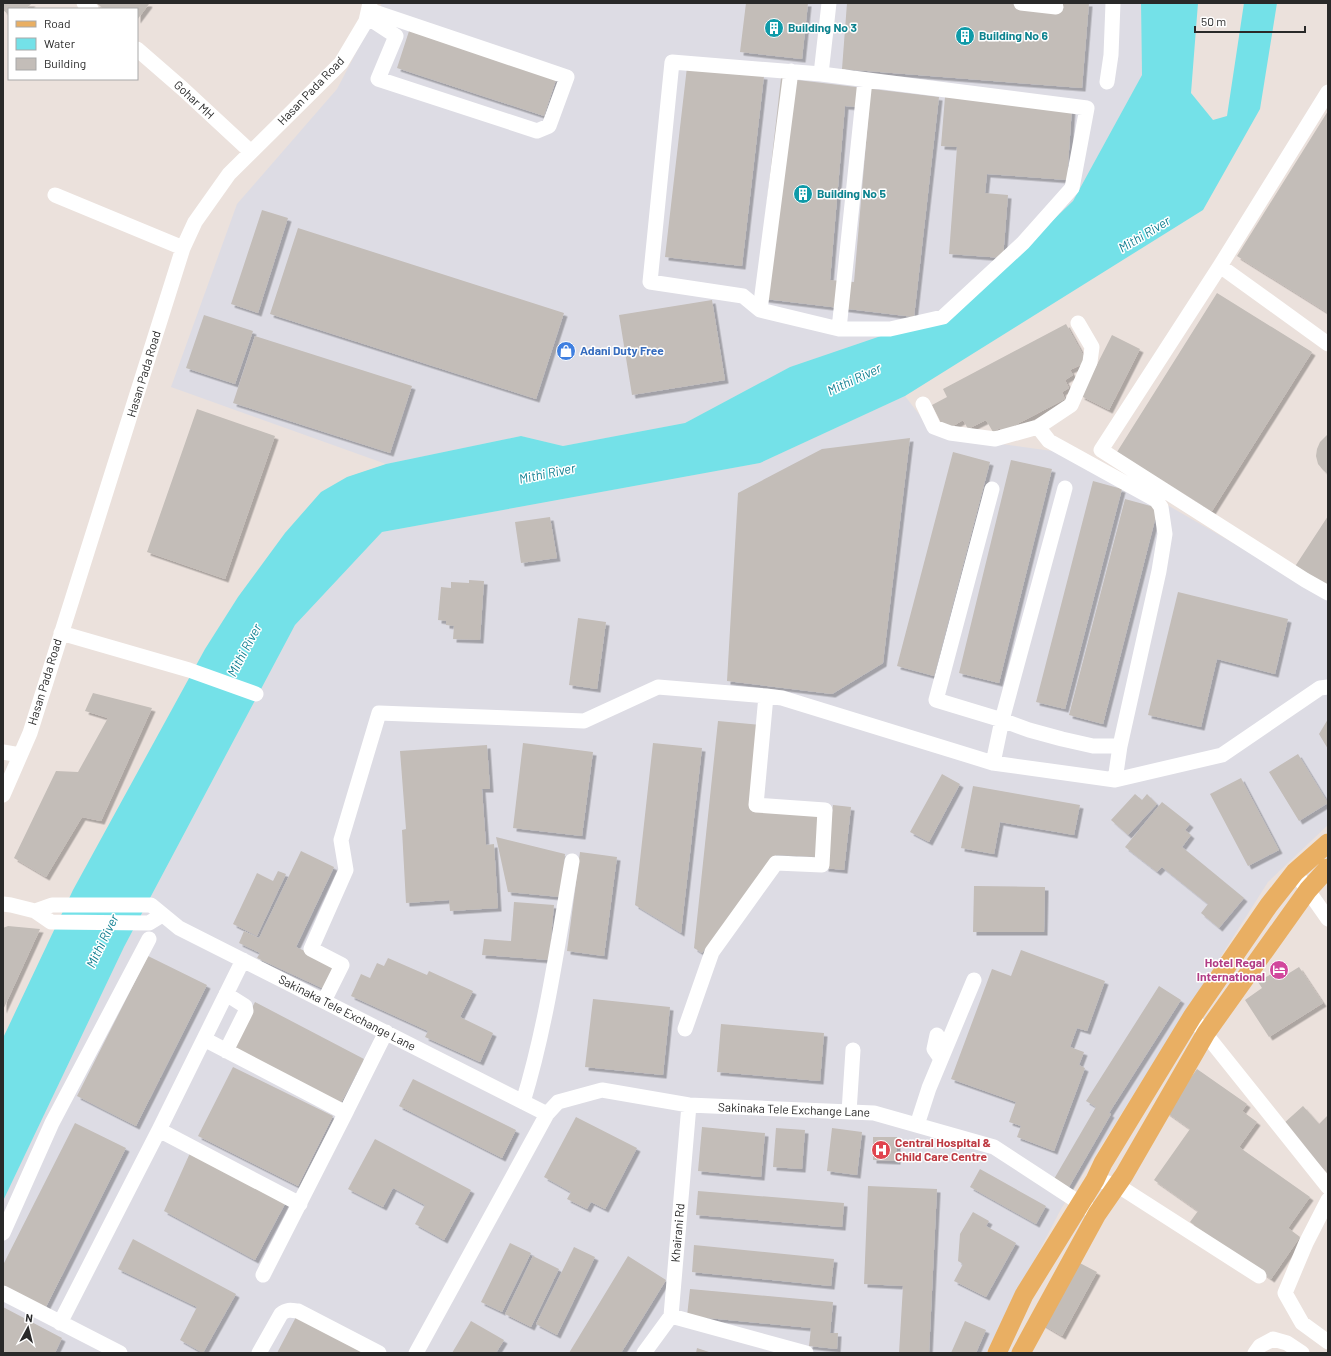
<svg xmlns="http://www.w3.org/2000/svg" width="1331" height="1356" viewBox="0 0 1331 1356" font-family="Barlow,sans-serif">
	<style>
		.industrial { fill: #dddce4 }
		.water { fill: #74e1e8 }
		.building { fill: #c3bdb8; fill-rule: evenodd; filter: url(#shadow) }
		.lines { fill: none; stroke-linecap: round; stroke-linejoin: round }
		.minor { stroke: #fff; stroke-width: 15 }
		.major { stroke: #e9af63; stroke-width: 19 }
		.labels { text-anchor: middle; stroke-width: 3; stroke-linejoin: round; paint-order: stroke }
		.culture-label { font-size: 12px; font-weight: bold; fill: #0d838f; stroke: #fff; text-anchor: start }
		.street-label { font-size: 12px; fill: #292929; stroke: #fff }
		.shop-label { font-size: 12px; font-weight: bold; fill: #366cbe; stroke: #fff; text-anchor: start }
		.hotel-label { font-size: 12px; font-weight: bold; fill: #b23c85; stroke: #fff; text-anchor: end }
		.health-label { font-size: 12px; font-weight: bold; fill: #be3a42; stroke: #fff; text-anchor: start }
		.water-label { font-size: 13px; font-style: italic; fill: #148193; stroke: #fff }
	</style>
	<defs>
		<filter id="shadow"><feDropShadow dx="3.5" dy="3.5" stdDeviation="0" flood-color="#0004"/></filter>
	</defs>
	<rect width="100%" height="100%" fill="#ebe1dc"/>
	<path class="industrial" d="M382,3H1141L1142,75L1073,201L960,309L790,367L685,423L563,446L521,436L386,464L171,387L237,204L337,89Z
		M905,396L935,435L1081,455L1328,598V825L1268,882L1061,1209L986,1353H3V1201L124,947L295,625L382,532L760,463Z"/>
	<path class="water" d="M1141,3H1198L1191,93L1213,120L1227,116L1244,3H1277L1260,109L1203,210L905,396L760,463L382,532L295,625L124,947L3,1201V1038L73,890L205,649L238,597L285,533L321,492L347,477L386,464L521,436L563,446L685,423L790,367L960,309L1073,201L1142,75Z"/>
	<path class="building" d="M3,3H32L26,9H9V15L3,10Z
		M96,3H148L149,4L137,20V9H104Z
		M746,3H808L802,59L740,52Z
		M847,3H1089L1082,88L842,69Z
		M410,28L557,77L544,116L397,68Z
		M687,67L764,76L742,266L665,257Z
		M781,78L939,97L914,317L756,298ZM845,106L869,108L854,282L830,280Z
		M945,97L1072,107L1067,180L987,174L985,193L1008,195L1003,258L949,254L957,147L941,146Z
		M1328,111V313L1237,256Z
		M262,210L288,218L258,313L231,304Z
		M298,228L564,313L536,399L270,314Z
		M1217,293L1312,352L1212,511L1117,452Z
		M712,300L725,380L632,395L619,315Z
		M204,315L253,331L235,384L186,368Z
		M1066,324L1087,362L1070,370L1073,375L1065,380L1069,388L1062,392L1065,399L1002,432L1000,428L993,432L986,420L968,429L963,420L945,431L932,405L947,397L943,389Z
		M1112,335L1140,349L1109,410L1081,396Z
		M255,336L412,386L390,453L233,403Z
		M197,409L275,436L225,579L147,552Z
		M1328,434V474L1323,470L1318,464L1316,456L1317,449L1320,442Z
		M910,438L883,663L832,694L727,681L738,493L822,449Z
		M953,452L990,462L934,676L897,666Z
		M1011,460L1052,469L999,683L959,673Z
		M1093,481L1122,489L1065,709L1036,702Z
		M1125,499L1158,508L1103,724L1069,715Z
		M1328,516V590L1294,568Z
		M550,517L557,558L521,563L515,522Z
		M469,580L484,581L480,640L453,639L454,626L446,625V621L438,620L441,587L451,588V582L469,583Z
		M1178,592L1288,619L1275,674L1217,659L1201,727L1148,715Z
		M578,618L606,622L597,689L569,685Z
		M93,693L152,708L101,821L82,817L46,877L14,858L56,771L78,772L108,718L85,711Z
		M1328,719V749L1319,734Z
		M718,721L761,725L755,808L823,813L819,857L776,855L702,953L694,948Z
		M523,743L593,752L582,836L513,828Z
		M653,743L702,748L681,933L635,905Z
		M487,745L490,789H482L486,845L494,844L498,908L450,911L449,900L406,903L402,830L406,829L400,751Z
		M1298,754L1328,803L1299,821L1269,772Z
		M942,774L960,784L929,842L910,832Z
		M1241,778L1279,850L1248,866L1210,794Z
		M973,786L1080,805L1074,835L1000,822L994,854L961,848Z
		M1135,794L1142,800L1147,794L1157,804L1128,835L1111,820Z
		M1162,802L1190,824L1185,830L1191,835L1182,847L1244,898L1219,928L1201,913L1208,904L1162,867L1157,872L1125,847Z
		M833,805L851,807L844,870L825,868Z
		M496,837L565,854L560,897L508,892Z
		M301,851L334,867L296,947L336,965L324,989L257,958L260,953L239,943L244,931L259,938Z
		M580,852L617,857L604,956L567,951Z
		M278,871L286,874L257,936L233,924L257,873L273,881Z
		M974,886L1045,887L1044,932H973Z
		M514,902L554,905L549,960L482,955L484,939L511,941Z
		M8,926L40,929L3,1010V928Z
		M1021,950L1105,981L1087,1031L1077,1028L1070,1047L1084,1052L1079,1065L1085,1068L1054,1151L1017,1137L1021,1126L1009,1122L1016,1102L951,1079L992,969L1011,976Z
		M148,956L207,985L136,1126L77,1096Z
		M388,958L427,975L429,971L473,991L460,1017L493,1033L480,1062L425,1037L428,1031L351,996L361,974L370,978L377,963L384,966Z
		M1299,967L1323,1003L1269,1037L1245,1000L1262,988L1258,982L1281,968L1286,975Z
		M1159,986L1181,1000L1109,1113L1111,1114L1069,1187L1054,1179L1096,1107L1086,1101Z
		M593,999L670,1007L663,1075L585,1067Z
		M255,1002L364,1059L341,1103L232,1047Z
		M721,1024L824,1033L820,1081L717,1072Z
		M233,1067L333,1116L298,1186L198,1136Z
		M1197,1069L1247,1104L1242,1111L1257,1122L1239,1147L1310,1197L1288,1228L1300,1237L1271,1279L1190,1222L1198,1211L1154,1180L1190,1129L1166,1112Z
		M413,1079L516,1130L502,1158L399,1106Z
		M1303,1106L1319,1124L1328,1115V1174L1283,1124Z
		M576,1117L637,1148L605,1209L591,1202L587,1209L567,1199L571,1192L544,1177Z
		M75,1123L126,1148L46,1307L3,1286V1265Z
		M702,1127L765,1133L761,1177L698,1171Z
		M776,1128L805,1130L802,1169L773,1167Z
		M832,1128L862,1132L857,1175L827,1171Z
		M873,1137H897V1161L873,1160Z
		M375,1139L471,1190L444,1240L415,1224L425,1205L393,1188L383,1207L348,1189Z
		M190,1153L286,1202L255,1260L164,1211Z
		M980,1169L1046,1206L1036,1224L970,1187Z
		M868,1186L937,1189L929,1353H899L903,1286L864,1284Z
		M698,1191L844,1203L842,1227L696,1215Z
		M973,1212L989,1221L986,1226L1016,1243L986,1297L954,1281L963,1264L958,1261L960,1234Z
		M133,1239L236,1294L203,1353L180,1340L197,1307L118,1269Z
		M510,1243L531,1253L502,1312L481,1302Z
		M694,1245L834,1259L831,1286L692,1272Z
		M574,1247L595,1257L557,1335L536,1324Z
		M533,1256L559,1269L531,1327L505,1314Z
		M628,1256L666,1280L621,1353H569Z
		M1076,1261L1097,1272L1062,1336L1042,1324Z
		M690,1289L833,1302L830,1333H838L837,1349L809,1346L811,1328L687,1316Z
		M3,1307L62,1338L55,1353H3Z
		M296,1317L366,1353H277Z
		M471,1321L504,1340L496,1353H452Z
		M965,1321L986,1330L976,1353H951Z
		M697,1348L712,1353H696Z"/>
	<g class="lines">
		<path class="minor" d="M84,3L91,9
			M1021,3L1056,7
			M367,17L396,36L378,79L537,131L549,126L567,77L369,10
			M137,49L183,89L251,152
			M821,74L672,62L650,282L743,296L760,310L839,329H890L943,317L1023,243L1072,188L1087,108L821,74L829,3
			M1107,82L1111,55L1113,3
			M1328,92L1220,266L1101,450L1305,580L1328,593
			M55,195L183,248
			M1220,266L1328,344
			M760,310L791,71
			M1078,323L1092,347L1090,362L1071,405L1038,427L1049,441L1156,500L1161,507L1165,534L1159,571L1120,746L1115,780
			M839,329L865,80
			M923,404L934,427L950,433L995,439L1038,427
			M992,489L936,700L1002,720L1029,730L1062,739L1093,746H1120
			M61,633L189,670L256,694
			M3,752L20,755
			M993,763L1002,720L1065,488
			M3,795L30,733L183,248L195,222L229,174L341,63L366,21L370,3
			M1295,872L1328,919
			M3,904L11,905L35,911L51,922L149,923L162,915
			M35,911L52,905H151L179,928L547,1114L558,1102L602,1090L689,1105L874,1113L994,1147L1089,1209
			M226,994L245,1006L246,1011L226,1051
			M324,1001L342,965L311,949L346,870L341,840L379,713L584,721L658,687L766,696L782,698L993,763L1115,780L1222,755L1320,688L1328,687
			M1192,1017L1328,1187
			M685,1029L712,952L776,863L822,865L825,810L756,805L766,696
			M937,1035L934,1049L941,1059
			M204,1039L340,1110H347L386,1032
			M523,1102C547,1024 558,941 572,861
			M849,1112L853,1050
			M917,1125L929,1088L974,980
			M159,1130L300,1204
			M1095,1180L1117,1185L1259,1276
			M1328,1200L1306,1243L1285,1293L1302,1323L1328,1342
			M3,1233L52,1123L149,939
			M263,1275L347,1110
			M3,1293L120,1353
			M671,1316L806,1353
			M60,1323L159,1130L243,960
			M259,1353L281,1314C287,1309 291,1310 298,1311L379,1353
			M416,1353L547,1114
			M644,1353L671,1316L689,1105
			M1255,1353L1260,1346L1273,1339L1287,1343L1302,1353"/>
		<path class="major" d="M997,1353L1024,1295L1095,1180L1103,1163L1192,1017L1269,905L1295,872L1328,843
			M1021,1353L1097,1214L1124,1175L1206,1033L1308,890L1328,868"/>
	</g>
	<defs>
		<symbol id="building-disc" viewBox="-11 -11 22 22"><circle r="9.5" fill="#0f9aa8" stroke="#fff"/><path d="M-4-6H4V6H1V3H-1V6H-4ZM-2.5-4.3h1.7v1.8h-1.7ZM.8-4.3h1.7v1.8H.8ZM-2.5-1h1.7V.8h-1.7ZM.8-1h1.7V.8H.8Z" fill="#fff"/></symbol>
		<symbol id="shop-disc" viewBox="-11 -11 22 22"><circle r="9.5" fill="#3f7fe0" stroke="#fff"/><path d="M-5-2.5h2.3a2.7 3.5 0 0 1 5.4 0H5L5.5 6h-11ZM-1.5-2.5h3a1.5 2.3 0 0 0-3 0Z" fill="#fff"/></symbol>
		<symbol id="hotel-disc" viewBox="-11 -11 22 22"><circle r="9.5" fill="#d1479c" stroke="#fff"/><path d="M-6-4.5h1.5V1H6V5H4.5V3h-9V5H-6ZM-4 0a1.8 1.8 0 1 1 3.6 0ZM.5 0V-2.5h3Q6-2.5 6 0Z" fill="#fff"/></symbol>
		<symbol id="hospital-disc" viewBox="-11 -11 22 22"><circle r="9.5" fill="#e0444e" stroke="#fff"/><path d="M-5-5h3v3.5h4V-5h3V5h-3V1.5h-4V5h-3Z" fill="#fff"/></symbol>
	</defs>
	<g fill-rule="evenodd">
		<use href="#building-disc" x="763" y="17" width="22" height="22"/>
		<use href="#building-disc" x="954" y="25" width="22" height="22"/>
		<use href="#building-disc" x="792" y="183" width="22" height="22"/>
		<use href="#shop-disc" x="555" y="340" width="22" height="22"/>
		<use href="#hotel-disc" x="1268" y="959" width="22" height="22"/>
		<use href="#hospital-disc" x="870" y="1139" width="22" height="22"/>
	</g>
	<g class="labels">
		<g class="culture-label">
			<text x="788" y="32">Building No 3</text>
			<text x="979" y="40">Building No 6</text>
			<text x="817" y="198">Building No 5</text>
		</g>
		<g class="street-label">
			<text transform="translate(311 91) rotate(-46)" y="4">Hasan Pada Road</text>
			<text transform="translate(194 100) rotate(43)" y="4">Gohar MH</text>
			<text transform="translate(144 374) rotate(-73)" y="4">Hasan Pada Road</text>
			<text transform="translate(45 682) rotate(-73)" y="4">Hasan Pada Road</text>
			<text transform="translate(347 1013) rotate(27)" y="4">Sakinaka Tele Exchange Lane</text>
			<text transform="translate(794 1110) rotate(2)" y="4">Sakinaka Tele Exchange Lane</text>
			<text transform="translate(678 1233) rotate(-85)" y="4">Khairani Rd</text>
		</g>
		<g class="shop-label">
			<text x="580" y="355">Adani Duty Free</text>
		</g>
		<g class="hotel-label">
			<text x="1265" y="967">Hotel Regal<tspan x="1265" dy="14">International</tspan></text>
		</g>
		<g class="health-label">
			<text x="895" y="1147">Central Hospital &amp;<tspan x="895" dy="14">Child Care Centre</tspan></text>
		</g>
		<g class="water-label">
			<text transform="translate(1144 234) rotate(-31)" y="5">Mithi River</text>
			<text transform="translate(854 379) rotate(-25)" y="5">Mithi River</text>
			<text transform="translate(547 473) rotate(-12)" y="5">Mithi River</text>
			<text transform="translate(244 650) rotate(-62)" y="5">Mithi River</text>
			<text transform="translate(102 941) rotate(-64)" y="5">Mithi River</text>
		</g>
	</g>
	<rect width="1331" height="1356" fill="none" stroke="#292929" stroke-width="8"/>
	<rect x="8" y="8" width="130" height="72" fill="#ffffff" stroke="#a9a9a9"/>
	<rect x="16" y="21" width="20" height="6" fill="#e9af63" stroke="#a9a9a9"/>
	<text x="44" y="28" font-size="12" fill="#292929">Road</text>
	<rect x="16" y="38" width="20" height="12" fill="#74e1e8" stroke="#a9a9a9"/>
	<text x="44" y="48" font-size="12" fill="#292929">Water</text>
	<rect x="16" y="58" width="20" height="12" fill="#c3bdb8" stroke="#a9a9a9"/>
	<text x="44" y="68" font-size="12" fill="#292929">Building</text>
	<g transform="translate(28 1328) rotate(7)" stroke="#ffffff" stroke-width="3" paint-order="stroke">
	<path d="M0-3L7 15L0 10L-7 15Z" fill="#292929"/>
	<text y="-6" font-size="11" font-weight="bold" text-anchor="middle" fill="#292929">N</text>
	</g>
	<path d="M1195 26v6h110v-6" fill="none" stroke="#292929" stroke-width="2"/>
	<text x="1201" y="26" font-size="12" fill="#292929" stroke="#ffffff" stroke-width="3" paint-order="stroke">50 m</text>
</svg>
